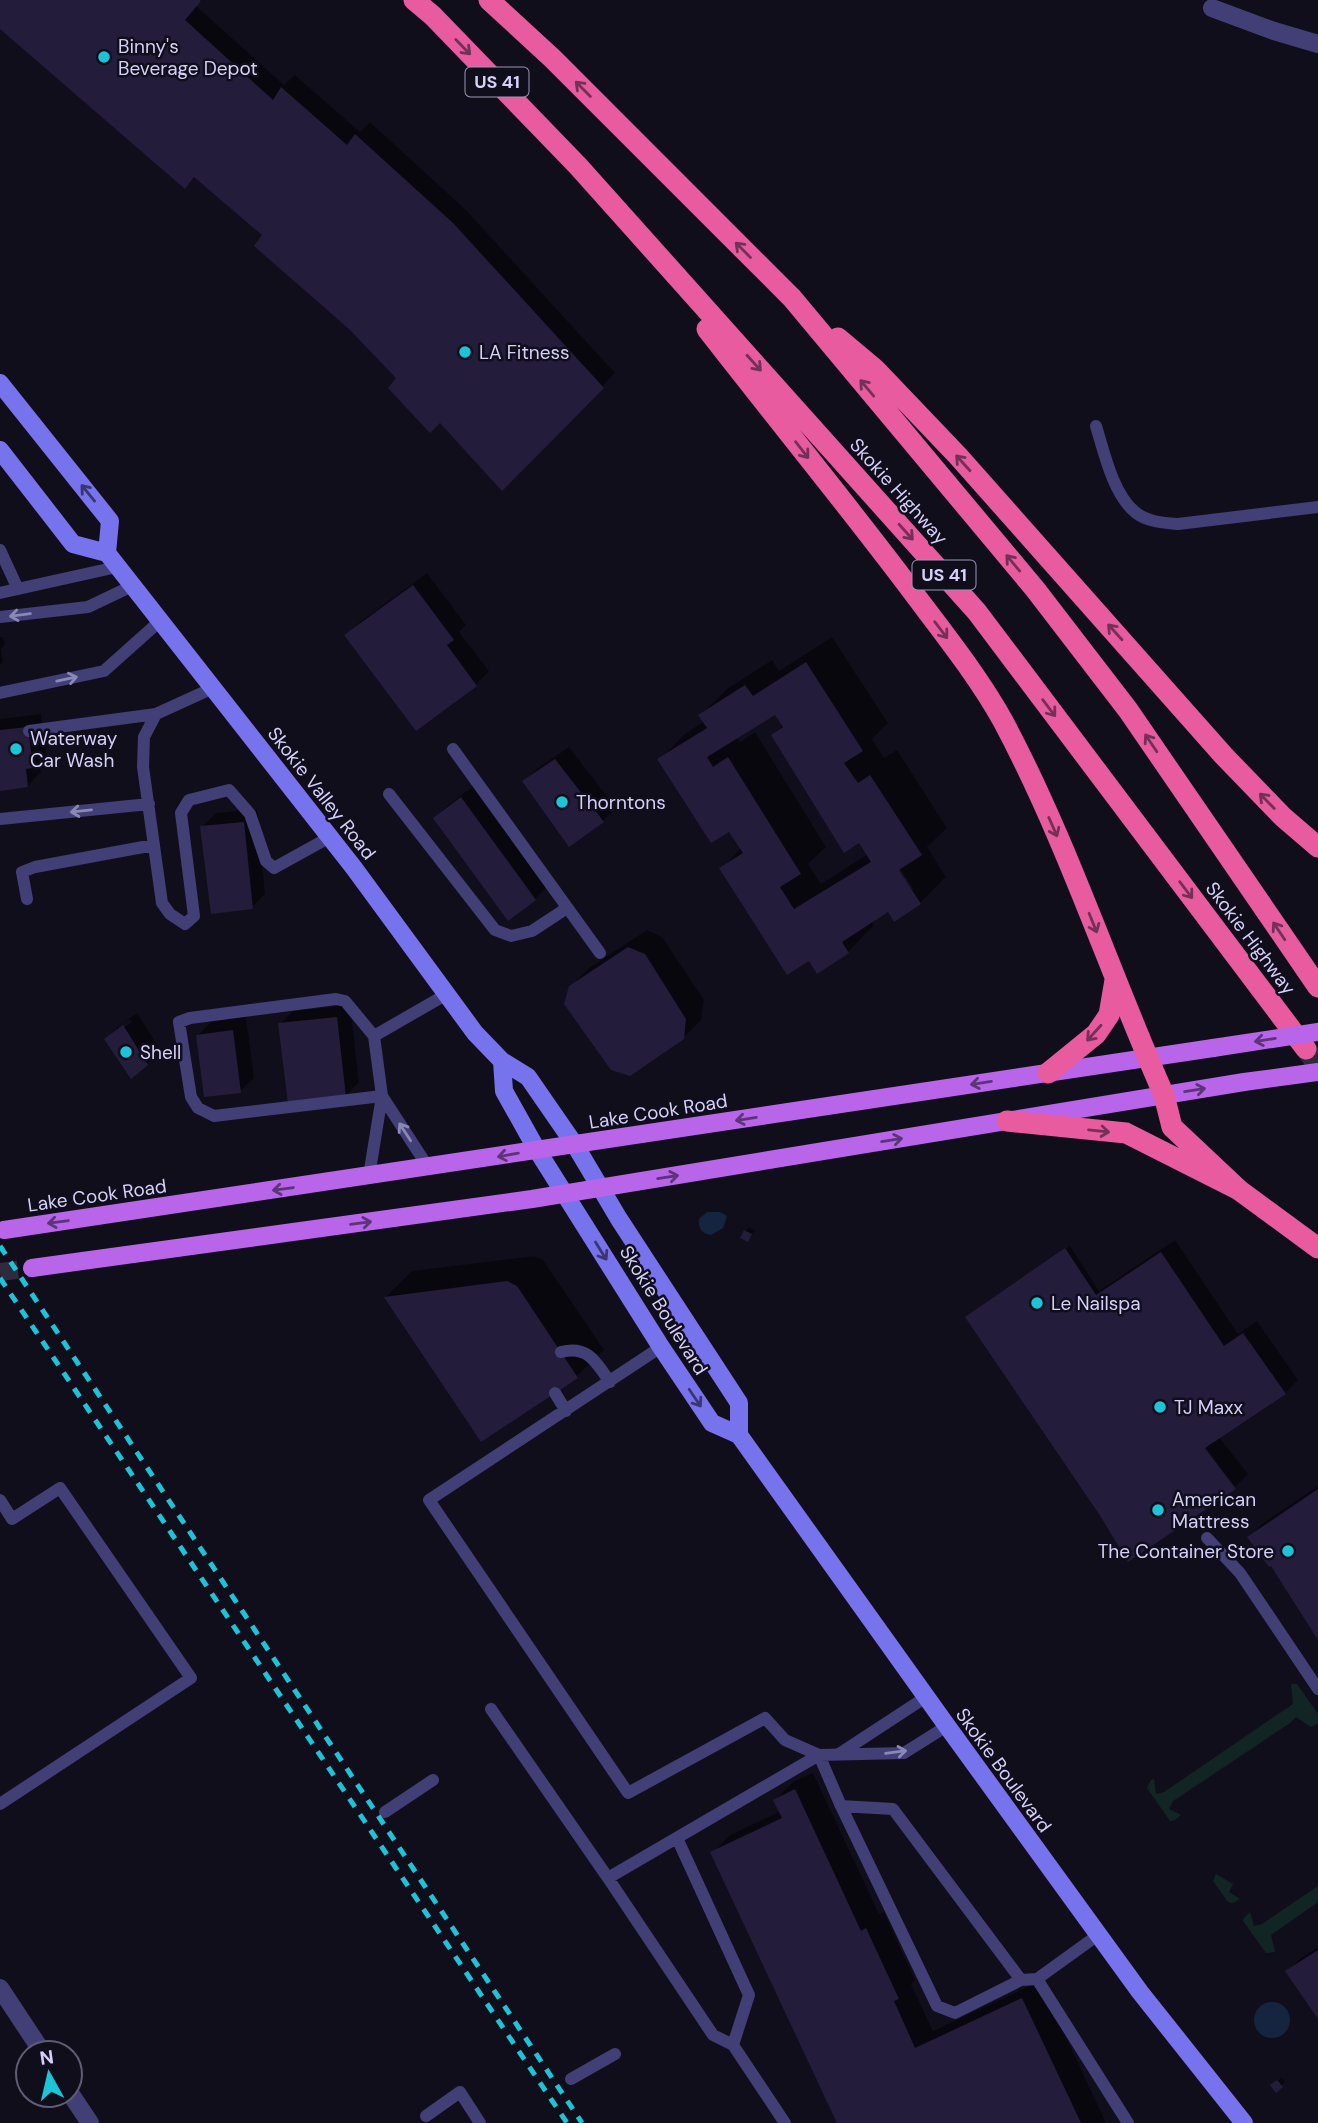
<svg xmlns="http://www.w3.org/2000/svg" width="1318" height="2123" viewBox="0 0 1318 2123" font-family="'DM Sans',sans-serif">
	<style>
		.green { fill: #122525 }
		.water { fill: #152540 }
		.shadow { fill: #0007; fill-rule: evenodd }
		.building { fill: #231d3b; fill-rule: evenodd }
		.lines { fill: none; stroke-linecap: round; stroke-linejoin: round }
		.primary-tunnel { stroke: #2e2b3d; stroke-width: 18; stroke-dasharray: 18 9; stroke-linecap: butt }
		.motorway-tunnel { stroke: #2e2b3d; stroke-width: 21; stroke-dasharray: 21 10; stroke-linecap: butt }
		.service { stroke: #413f75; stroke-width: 12 }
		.minor { stroke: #413f75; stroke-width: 18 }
		.secondary { stroke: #7773ec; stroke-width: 18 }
		.primary { stroke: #b865ea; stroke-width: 18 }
		.motorway { stroke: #e85b9f; stroke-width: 21 }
		.rail { stroke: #1dc4d7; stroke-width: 5; stroke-dasharray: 10 9; stroke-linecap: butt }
		.primary-bridge { stroke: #b865ea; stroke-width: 18 }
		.oneway { stroke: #723157 }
		.oneway2 { stroke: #3a366f }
		.oneway3 { stroke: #8a88b7 }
		.oneway4 { stroke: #5c3579 }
		.poi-dot { fill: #1dc4d7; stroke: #110e1c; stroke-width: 2.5 }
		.labels { text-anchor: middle; stroke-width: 5; stroke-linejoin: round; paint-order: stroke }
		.shield { fill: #110e1c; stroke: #9a96b7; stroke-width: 2 }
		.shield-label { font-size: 18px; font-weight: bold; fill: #d4d0f9 }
		.poi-label { font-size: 19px; fill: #d4d0f9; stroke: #110e1c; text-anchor: start }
		.street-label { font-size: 19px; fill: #d4d0f9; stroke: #110e1c }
	</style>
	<rect width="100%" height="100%" fill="#110e1c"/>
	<path class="green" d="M1291,1684H1297L1318,1714V1723L1311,1727L1296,1717L1290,1723L1173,1801L1169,1809L1181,1815L1175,1820L1170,1821L1147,1788L1151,1780L1154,1779L1156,1794L1164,1792L1293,1704Z
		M1216,1874L1233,1884L1229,1892L1240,1899L1233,1903L1228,1902L1213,1881Z
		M1318,1886V1902L1271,1935L1275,1952L1266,1953L1243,1921L1244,1918L1250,1912L1254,1926L1262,1924Z"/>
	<path class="water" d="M707,1212H720L727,1216L723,1228L711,1235C702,1234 698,1228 699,1219Z
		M1254 2020a18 18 0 1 1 36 0a18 18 0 1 1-36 0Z"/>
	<path class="shadow" d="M0,0H202L196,6L284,85L295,75L360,132L370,122L466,210L615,373L502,489L264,235L196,176L185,187L0,27Z
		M427,573L466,625L459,632L489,671L476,685L347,635L360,622Z
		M0,637H3L5,645L1,649L3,662L0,665Z
		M832,637L888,723L872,739L884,758L897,750L947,828L927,847L946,877L920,903L888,910L871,921L874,925L848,952L810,958L721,869L741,848L729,829L659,760L686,733L705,721L701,715L727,689L772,660L779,671ZM776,713L783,725L773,735L868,854L821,884L808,864L826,847L755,732L740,742L737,737ZM896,862L914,890H909L893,864Z
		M41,714L46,753L39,759L41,772L28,786L0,789V719Z
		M569,747L616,808L603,821L524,781L538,768Z
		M475,785L549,885L535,899L508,918L435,818L448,805Z
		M257,809L265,894L252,907L202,827L216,813Z
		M647,930L662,937L704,1000L701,1020L683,1038L570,987L589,968Z
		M350,1005L359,1082L346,1095L280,1024L293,1011Z
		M137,1013L161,1051L147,1064L106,1039L119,1026ZM130,1019L132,1022L119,1031V1026Z
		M246,1017L254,1078L240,1091L198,1035L211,1022Z
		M749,1227L755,1230L748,1240L745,1231Z
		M1175,1240L1238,1334L1257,1321L1298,1380L1285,1393L1219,1437L1248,1474L1235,1487L971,1313L1070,1246L1099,1291Z
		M534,1256L543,1260L604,1350L577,1376L481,1440L386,1297L412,1271Z
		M1318,1486V1636L1296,1599L1249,1537L1262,1524Z
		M813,1773L879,1914L884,1912L915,1980L911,1984L933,2031L1040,1981L1106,2123H839L713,1852L730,1835L781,1811L775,1800L793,1782Z
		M1318,1947V2015L1287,1971L1301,1958Z
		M1282,2077L1285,2082L1276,2090L1272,2086Z"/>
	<path class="building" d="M0,0H200L201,1L185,20L273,100L281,87L347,145L355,134L453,223L604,388L502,491L440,423L430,433L388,388L396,378L349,329L254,246L262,235L194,177L185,189L0,29Z
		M413,585L454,640L447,645L477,686L416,731L344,635Z
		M806,662L863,751L844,763L858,783L870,775L922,855L899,870L921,904L894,922L888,912L842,942L849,953L817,974L809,961L787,975L719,868L743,853L729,832L711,843L657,759L707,728L698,715L745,685L753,696ZM775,715L783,727L771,735L844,853L859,843L871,862L794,909L780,887L801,874L728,757L713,767L707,757Z
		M28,727L33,768L26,769L28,787L0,791V730Z
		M555,759L604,822L569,847L522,781Z
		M461,797L536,900L508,921L433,818Z
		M244,822L253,909L211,914L200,826Z
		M628,947L645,954L686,1019L684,1039L630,1076L611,1070L564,1004L569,986Z
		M337,1017L346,1097L288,1103L278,1023Z
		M123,1025L148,1065L131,1079L104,1039Z
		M233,1030L241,1093L204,1097L196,1035Z
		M744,1230L752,1234L748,1242L740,1238Z
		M1065,1248L1096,1295L1161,1252L1224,1346L1243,1333L1286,1394L1205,1448L1236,1489L1128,1562L1101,1517L965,1317Z
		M507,1281L517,1286L578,1378L481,1442L384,1297Z
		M1318,1489V1640L1271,1566L1269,1567L1247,1537Z
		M795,1789L861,1931L866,1928L899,1999L894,2001L915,2048L1022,1998L1081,2123H837L710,1852L782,1818L773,1800Z
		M1318,1950V2019L1285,1971Z
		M1277,2080L1283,2087L1276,2093L1270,2085Z"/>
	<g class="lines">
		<path class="primary-tunnel" d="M0,1272L32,1268"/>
		<path class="motorway-tunnel" d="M1306,1049L1318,1065"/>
		<path class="service" d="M1096,426C1104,452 1113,494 1135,512C1147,522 1164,523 1178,524L1318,507
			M0,550L18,589
			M0,593L117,567
			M0,617L88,607L132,586
			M213,688L156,714L144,737L143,767L162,903L170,914L185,924L194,916L181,813L189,800L229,790L250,814L266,861L274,868L330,837
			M0,693L104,671L160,621
			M29,731L156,714
			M453,749L600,953
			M389,794L495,930L511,936L532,931L567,908
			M0,819L149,804
			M27,899L22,872L35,867L154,845
			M374,1036L382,1096L214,1116L198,1108L191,1097L179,1022L190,1018L336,999L345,1001L374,1036L447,994
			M382,1096L428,1167
			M369,1176L382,1096
			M661,1347L429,1500L628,1793L765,1718L785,1740L819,1755L904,1753L947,1726
			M561,1352C588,1345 596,1362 610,1382
			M555,1393L566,1411
			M0,1500L12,1519L60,1488L191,1678L0,1804
			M1207,1538L1240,1573L1318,1689
			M491,1709L608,1878
			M839,1754L926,1697
			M841,1806L893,1809L1021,1980
			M385,1812L433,1780
			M677,1838L749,1995L733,2045
			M1037,1979L1098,1935
			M571,2079L615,2054
			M426,2116L460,2092L480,2123
			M785,2123L733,2045L713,2035L608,1878L819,1755L841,1806L937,2006L955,2013L1021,1980L1037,1979L1128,2123"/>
		<path class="minor" d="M1212,8L1274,31L1318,44
			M0,1988L43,2053
			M70,2093L90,2123"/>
		<path class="secondary" d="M0,383L110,521L107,553
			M0,450L73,544L107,553L354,868L475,1033L502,1061L528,1077L575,1145L619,1219L739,1403V1435
			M502,1061L504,1091L537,1150L661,1347L712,1423L739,1435L947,1726L1140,1992L1244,2123"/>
		<path class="primary" d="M4,1230L1213,1048
			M32,1268L532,1199L1244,1082L1318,1072"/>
		<path class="motorway" d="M414,0L433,16L578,166L977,612L1306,1049
			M489,0L552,58L792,298L1035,589L1128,710L1318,987
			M707,329C773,414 841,497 906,583C938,626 977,674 1003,721C1067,841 1109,971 1164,1095L1172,1127L1239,1190
			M838,338L875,369L958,456L1224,756L1283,817L1318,847
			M1048,1073L1096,1034L1109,1015L1115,980
			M1007,1121L1126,1133L1239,1190L1318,1248"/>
		<path class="rail" d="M0,1246L582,2123
			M0,1278L567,2123"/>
		<path class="primary-bridge" d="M1213,1048L1318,1032"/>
	</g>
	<defs><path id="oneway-shaft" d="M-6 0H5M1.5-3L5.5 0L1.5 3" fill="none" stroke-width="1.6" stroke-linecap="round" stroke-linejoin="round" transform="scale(1.75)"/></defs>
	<g class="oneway">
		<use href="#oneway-shaft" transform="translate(463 47) rotate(46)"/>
		<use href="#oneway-shaft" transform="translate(583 89) rotate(-135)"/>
		<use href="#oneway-shaft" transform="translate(743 250) rotate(-135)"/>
		<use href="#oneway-shaft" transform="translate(754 363) rotate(48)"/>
		<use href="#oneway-shaft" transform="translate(867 388) rotate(-130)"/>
		<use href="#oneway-shaft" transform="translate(802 450) rotate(52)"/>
		<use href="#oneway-shaft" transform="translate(963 463) rotate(-132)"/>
		<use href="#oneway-shaft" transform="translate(906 532) rotate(48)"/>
		<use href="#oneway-shaft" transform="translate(1013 563) rotate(-130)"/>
		<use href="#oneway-shaft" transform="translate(941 630) rotate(53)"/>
		<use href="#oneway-shaft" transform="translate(1115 632) rotate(-132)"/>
		<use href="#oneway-shaft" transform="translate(1049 708) rotate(53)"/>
		<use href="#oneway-shaft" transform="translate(1151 743) rotate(-124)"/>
		<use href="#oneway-shaft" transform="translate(1267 801) rotate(-134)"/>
		<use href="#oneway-shaft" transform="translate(1053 827) rotate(66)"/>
		<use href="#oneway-shaft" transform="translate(1186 890) rotate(53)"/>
		<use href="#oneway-shaft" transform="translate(1093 923) rotate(68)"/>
		<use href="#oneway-shaft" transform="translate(1279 931) rotate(-124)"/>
		<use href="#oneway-shaft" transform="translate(1094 1033) rotate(132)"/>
		<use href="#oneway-shaft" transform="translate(1099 1131) rotate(6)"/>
	</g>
	<g class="oneway2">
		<use href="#oneway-shaft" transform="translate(88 493) rotate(-129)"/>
		<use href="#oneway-shaft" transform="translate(601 1251) rotate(58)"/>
		<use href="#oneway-shaft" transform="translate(695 1398) rotate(56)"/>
	</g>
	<g class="oneway3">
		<use href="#oneway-shaft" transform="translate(20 615) rotate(173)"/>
		<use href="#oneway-shaft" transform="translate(67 679) rotate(-12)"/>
		<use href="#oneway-shaft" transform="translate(81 811) rotate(174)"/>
		<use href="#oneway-shaft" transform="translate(405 1132) rotate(-123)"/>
		<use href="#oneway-shaft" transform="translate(896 1752) rotate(-7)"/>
	</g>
	<g class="oneway4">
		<use href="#oneway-shaft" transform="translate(1265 1040) rotate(171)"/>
		<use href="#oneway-shaft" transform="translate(981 1083) rotate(171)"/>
		<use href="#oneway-shaft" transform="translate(1195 1090) rotate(-9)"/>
		<use href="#oneway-shaft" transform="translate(746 1119) rotate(171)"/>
		<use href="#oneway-shaft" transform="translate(892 1140) rotate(-9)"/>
		<use href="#oneway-shaft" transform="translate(508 1155) rotate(170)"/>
		<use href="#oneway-shaft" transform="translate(668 1177) rotate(-9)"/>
		<use href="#oneway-shaft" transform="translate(283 1189) rotate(172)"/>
		<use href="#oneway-shaft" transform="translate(58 1222) rotate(172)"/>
		<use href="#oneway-shaft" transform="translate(361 1223) rotate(-8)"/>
	</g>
	<g class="poi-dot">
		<circle cx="104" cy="57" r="7"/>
		<circle cx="465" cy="352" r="7"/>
		<circle cx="16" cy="749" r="7"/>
		<circle cx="562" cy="802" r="7"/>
		<circle cx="126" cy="1052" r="7"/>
		<circle cx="1037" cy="1303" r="7"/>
		<circle cx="1160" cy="1407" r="7"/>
		<circle cx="1158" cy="1510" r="7"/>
		<circle cx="1288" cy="1551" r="7"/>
	</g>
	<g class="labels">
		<g class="shield">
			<rect x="465.5" y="67.5" width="63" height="29" rx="5"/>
			<rect x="912.5" y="560.5" width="63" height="29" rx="5"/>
		</g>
		<g class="shield-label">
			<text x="497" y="88">US 41</text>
			<text x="944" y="581">US 41</text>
		</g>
		<g class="poi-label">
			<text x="118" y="53">Binny's<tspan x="118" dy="22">Beverage Depot</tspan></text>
			<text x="479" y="359">LA Fitness</text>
			<text x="30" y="745">Waterway<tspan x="30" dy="22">Car Wash</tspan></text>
			<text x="576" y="809">Thorntons</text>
			<text x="140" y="1059">Shell</text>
			<text x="1051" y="1310">Le Nailspa</text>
			<text x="1174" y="1414">TJ Maxx</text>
			<text x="1172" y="1506">American<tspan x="1172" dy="22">Mattress</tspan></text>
			<text x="1274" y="1558" text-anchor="end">The Container Store</text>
		</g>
		<g class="street-label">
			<text transform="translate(899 491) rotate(48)" y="7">Skokie Highway</text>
			<text transform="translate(322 793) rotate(52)" y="7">Skokie Valley Road</text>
			<text transform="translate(1251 938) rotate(53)" y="7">Skokie Highway</text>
			<text transform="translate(658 1111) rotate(-9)" y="7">Lake Cook Road</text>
			<text transform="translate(97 1195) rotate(-8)" y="7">Lake Cook Road</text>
			<text transform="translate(664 1310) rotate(58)" y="7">Skokie Boulevard</text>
			<text transform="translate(1004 1770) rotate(54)" y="7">Skokie Boulevard</text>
		</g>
	</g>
	<g transform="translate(49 2074) rotate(352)"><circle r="33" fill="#110e1c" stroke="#5f5c74" stroke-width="2"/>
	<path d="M0-5L12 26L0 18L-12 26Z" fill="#1dc4d7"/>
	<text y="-10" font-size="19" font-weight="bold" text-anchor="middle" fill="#d4d0f9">N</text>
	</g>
</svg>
